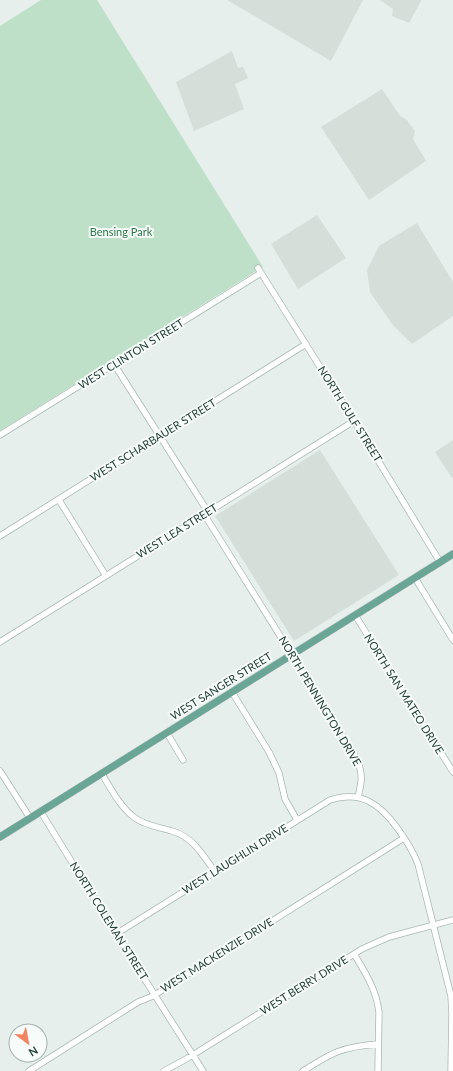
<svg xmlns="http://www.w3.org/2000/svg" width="453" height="1071" viewBox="0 0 453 1071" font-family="Lato,sans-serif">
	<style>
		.built { fill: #d4dfda }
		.green { fill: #bfe0c8 }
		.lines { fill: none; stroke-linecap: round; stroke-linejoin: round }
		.minor-casing { stroke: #a8b8b2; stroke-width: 7 }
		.major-casing { stroke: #c2cac8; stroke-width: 8 }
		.minor { stroke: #fff; stroke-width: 5.5 }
		.major { stroke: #6aa596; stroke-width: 7 }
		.labels { text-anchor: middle; stroke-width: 4; stroke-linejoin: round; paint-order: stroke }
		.park-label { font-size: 11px; fill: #2d7a4b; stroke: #f7fbf9 }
		.street-label { font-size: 11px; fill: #24423a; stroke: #f7fbf9 }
	</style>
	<rect width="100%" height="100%" fill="#e6efeb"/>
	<path class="built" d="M227,0H363L331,61Z
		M380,0H421V1L409,23L392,16L393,9Z
		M232,51L238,68L243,67L248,78L235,84L244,109L194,131L176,82Z
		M382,89L400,116L406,119L415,131L413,139L426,161L369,200L321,127Z
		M317,215L346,258L298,289L271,244Z
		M417,223L453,282V316L412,344L392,324L370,292L367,270L379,246Z
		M453,440V477L452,478L435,452Z
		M320,450L399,575L294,641L215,516Z"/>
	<path class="green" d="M41,0H97L263,267L0,431V26Z"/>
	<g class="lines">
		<defs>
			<path id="minor" d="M258,268L354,421L440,562
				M114,364L208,512
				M0,435L261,273
				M59,500L106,576
				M204,514L357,759C363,775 362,781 358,797
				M0,536L306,344
				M415,578L453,640
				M355,615L453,772
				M0,642L354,421
				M232,692L269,752L279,773L285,799L297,820
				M167,733L183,760
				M0,771L30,818
				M102,774C111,789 120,807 135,818C146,826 159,827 172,831C193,837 203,855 215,872
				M41,812L116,934L203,1071
				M116,934L330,800C361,790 380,804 398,829C406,840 413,851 418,864L451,996L452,1013L451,1071
				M354,954C366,974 376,989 379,1012L378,1071
				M29,1071L138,1002L153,996L404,838
				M164,1071L188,1058L362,949L389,937L453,920
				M303,1071C333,1052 342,1047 378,1044"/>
			<path id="major" d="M0,837L453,554"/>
		</defs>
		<use href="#minor" class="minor-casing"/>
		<use href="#major" class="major-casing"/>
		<use href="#minor" class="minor"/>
		<use href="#major" class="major"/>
	</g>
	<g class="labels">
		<g class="park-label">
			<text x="121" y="236">Bensing Park</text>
		</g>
		<g class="street-label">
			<text transform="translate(131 354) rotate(-32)" y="4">WEST CLINTON STREET</text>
			<text transform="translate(350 414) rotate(58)" y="4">NORTH GULF STREET</text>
			<text transform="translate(153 440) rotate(-32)" y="4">WEST SCHARBAUER STREET</text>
			<text transform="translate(177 531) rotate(-32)" y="4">WEST LEA STREET</text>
			<text transform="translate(221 686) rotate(-32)" y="4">WEST SANGER STREET</text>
			<text transform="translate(404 694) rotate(58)" y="4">NORTH SAN MATEO DRIVE</text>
			<text transform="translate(320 701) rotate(59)" y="4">NORTH PENNINGTON DRIVE</text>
			<text transform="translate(235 859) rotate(-32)" y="4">WEST LAUGHLIN DRIVE</text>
			<text transform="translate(109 921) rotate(58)" y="4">NORTH COLEMAN STREET</text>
			<text transform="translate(217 955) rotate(-32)" y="4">WEST MACKENZIE DRIVE</text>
			<text transform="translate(304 985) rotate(-32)" y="4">WEST BERRY DRIVE</text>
		</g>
	</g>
	<g transform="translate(28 1043) rotate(148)"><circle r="19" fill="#f7fbf9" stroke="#a3b1ad"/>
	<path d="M0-3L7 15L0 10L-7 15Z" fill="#f4845f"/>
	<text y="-6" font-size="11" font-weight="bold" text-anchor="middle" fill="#24423a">N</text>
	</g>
</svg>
